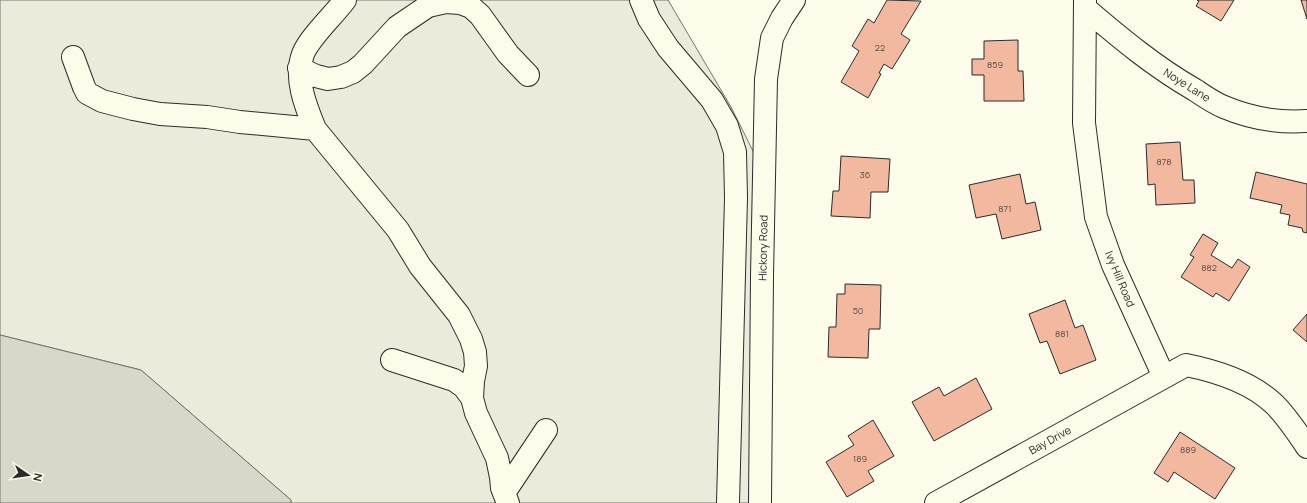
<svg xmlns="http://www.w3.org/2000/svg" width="1307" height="503" viewBox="0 0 1307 503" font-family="Manrope,sans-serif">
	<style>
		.green { fill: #ecebdb; stroke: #74746e }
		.water { fill: #d8d7c9; stroke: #74746e }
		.building { fill: #f2b8a0; stroke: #2b2b2b }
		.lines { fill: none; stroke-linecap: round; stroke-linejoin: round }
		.minor-casing { stroke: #2b2b2b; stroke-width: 24 }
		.minor { stroke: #fdfbea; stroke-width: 22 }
		.labels { text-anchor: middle; stroke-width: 3; stroke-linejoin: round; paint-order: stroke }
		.number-label { font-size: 9px; fill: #5d4e48 }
		.street-label { font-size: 11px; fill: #2b2b2b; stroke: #fdfbea }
	</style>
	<rect width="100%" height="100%" fill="#fdfbea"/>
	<path class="green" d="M0,0H668L731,107L764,173L754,503H291V500L141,370L0,335Z"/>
	<path class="water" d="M0,335L141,370L291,500V503H0Z"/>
	<path class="building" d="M887,0L921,1L901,34L910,40L892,69L884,64L879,73L881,74L868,98L841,82L859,51L852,46L868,19L874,23Z
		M1197,0H1234L1221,21L1196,6L1199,1Z
		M1301,0H1307V19Z
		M1018,40V71H1023L1024,101H984V75H972V59H984V41Z
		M1180,142L1183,180H1194L1195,203L1156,205L1155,184L1148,185L1146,144Z
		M841,156L890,159L888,192H871L870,218L831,216L833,191H839Z
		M1256,172L1307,184V233L1303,232L1302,228L1288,225L1290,215L1280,213L1282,205L1250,198Z
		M1020,174L1026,204L1035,202L1041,230L1002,239L996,214L976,218L969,185Z
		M1203,234L1218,243L1211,255L1232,268L1238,259L1250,267L1229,301L1216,293L1213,297L1181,277L1194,257L1190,255Z
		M845,284L881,285L880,329H869L868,358L828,357L829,327H836L837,294H845Z
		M1065,300L1075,328L1083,325L1096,360L1060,374L1047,341L1040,343L1029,314Z
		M1307,314V342L1293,330Z
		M976,378L992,409L934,441L912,402L939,387L944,396Z
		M873,420L894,456L868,471L874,481L847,497L826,462L854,445L848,436Z
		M1180,432L1235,468L1215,499L1174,472L1168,482L1154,473Z"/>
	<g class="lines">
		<defs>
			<path id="minor" d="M345,0C334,15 309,38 303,54C294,78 306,107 315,129L398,230L420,266L459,315L471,339L475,352L476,366L473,381L472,398L476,413L497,458L501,477L502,488L508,503
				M641,0L649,19L668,48L712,100L727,126L735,152L736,198L728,503
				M1085,0L1084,123L1096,217L1113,265L1164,377
				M1085,8C1120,38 1155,67 1195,90C1204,96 1214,103 1224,107C1250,118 1279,123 1307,121
				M73,57L84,87L87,93L102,101L133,109L160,114L207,117L240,122L315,129
				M299,68L316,76L328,79L341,77L353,72L363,64L397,27L428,6L446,2L460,3L471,7L480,15L508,54L528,75
				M392,360L454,380L464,387L472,398
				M504,493L546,430
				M760,503L762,276L766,79L772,38L782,18L794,0
				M936,503L1186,365C1216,371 1249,381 1273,403C1285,414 1297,432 1307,447"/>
		</defs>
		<use href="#minor" class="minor-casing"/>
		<use href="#minor" class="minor"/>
	</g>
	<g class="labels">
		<g class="number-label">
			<text x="880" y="51">22</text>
			<text x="995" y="68">859</text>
			<text x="1164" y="165">878</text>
			<text x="865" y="178">36</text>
			<text x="1005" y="212">871</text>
			<text x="1209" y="271">882</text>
			<text x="858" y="314">50</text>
			<text x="1062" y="337">881</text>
			<text x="1188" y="453">889</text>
			<text x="860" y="462">189</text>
		</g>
		<g class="street-label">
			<text transform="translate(1187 85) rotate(32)" y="4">Noye Lane</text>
			<text transform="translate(763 248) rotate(-89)" y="4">Hickory Road</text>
			<text transform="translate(1120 279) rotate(67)" y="4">Ivy Hill Road</text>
			<text transform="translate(1050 440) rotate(-29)" y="4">Bay Drive</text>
		</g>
	</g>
	<g transform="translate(28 475) rotate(103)" stroke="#fdfbea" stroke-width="3" paint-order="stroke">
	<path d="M0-3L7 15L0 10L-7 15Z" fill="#2b2b2b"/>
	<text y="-6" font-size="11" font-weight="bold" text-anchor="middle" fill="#2b2b2b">N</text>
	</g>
</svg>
